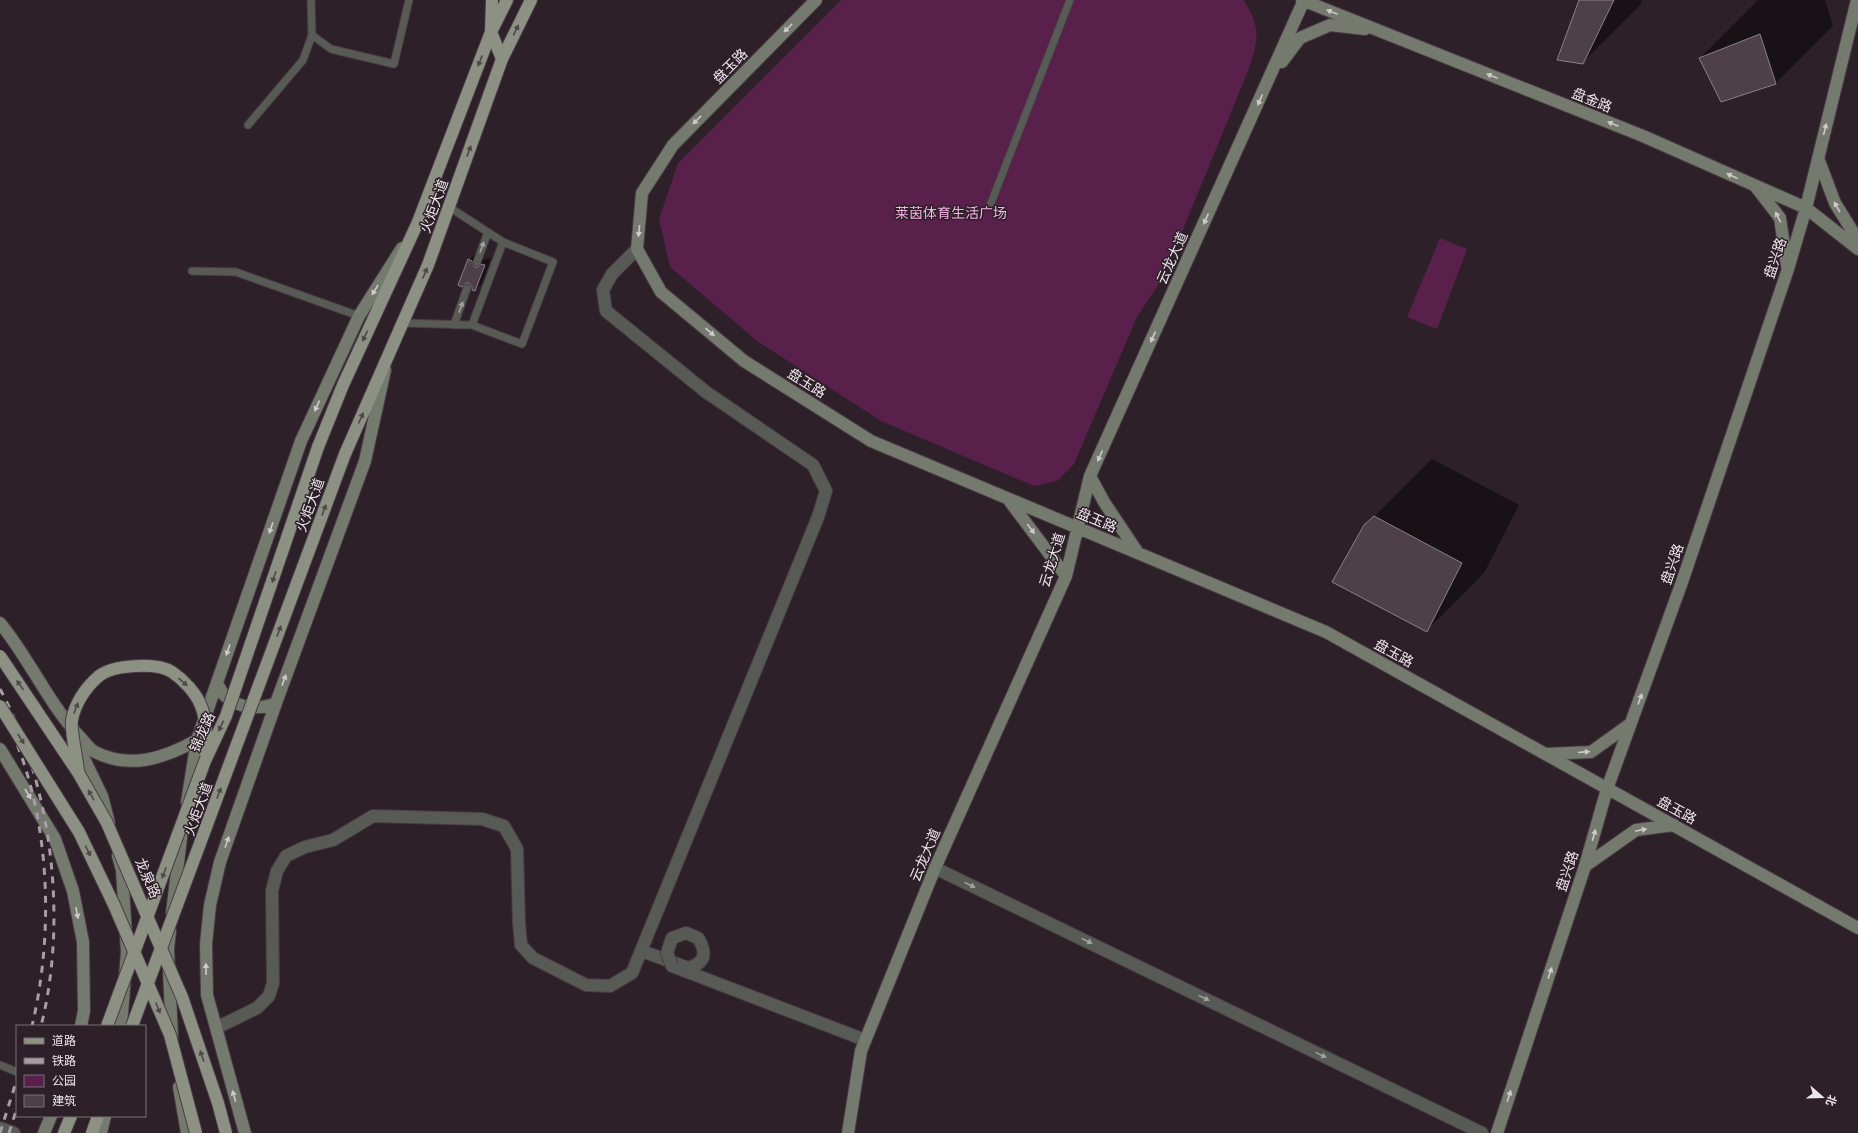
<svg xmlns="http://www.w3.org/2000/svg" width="1858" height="1133" viewBox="0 0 1858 1133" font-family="Overpass,'Noto Sans SC',sans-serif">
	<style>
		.park { fill: #59204c }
		.shadow { fill: #0007 }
		.building { fill: #4e4049; stroke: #8e7e89 }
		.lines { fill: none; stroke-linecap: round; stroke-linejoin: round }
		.lane-casing { stroke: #483c44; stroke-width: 9 }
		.street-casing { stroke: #483c44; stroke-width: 14 }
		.secondary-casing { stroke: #483c44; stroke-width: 14 }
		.primary-casing { stroke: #483c44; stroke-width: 14 }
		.lane { stroke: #585b55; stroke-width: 7 }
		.street { stroke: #585b55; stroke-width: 12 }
		.secondary { stroke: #757a6f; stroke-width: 12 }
		.primary { stroke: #8c9184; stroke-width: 12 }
		.rail { stroke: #a79da4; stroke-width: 3; stroke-dasharray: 7 7; stroke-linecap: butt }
		.street-bridge-casing { stroke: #483c44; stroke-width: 14; stroke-linecap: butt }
		.primary-bridge-casing { stroke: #483c44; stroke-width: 14; stroke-linecap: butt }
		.street-bridge { stroke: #585b55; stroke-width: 12 }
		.primary-bridge { stroke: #8c9184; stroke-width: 12 }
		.oneway { fill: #d0cacc }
		.oneway2 { fill: #4e4849 }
		.oneway3 { fill: #a3a0a0 }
		.labels { text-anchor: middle; stroke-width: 3; stroke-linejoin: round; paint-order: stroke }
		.street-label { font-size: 14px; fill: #eee5eb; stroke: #2d2029 }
		.park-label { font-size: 14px; fill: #f4b3e1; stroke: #2d2029 }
	</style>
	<rect width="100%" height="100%" fill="#2d2029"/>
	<path class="park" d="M841,0H1244C1261,29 1259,39 1248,71L1164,276L1137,317L1074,464L1057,481L1034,486L881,421L757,341L670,267L659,219L678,163Z
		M1440,238L1467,249L1437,329L1407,317Z"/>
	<path class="shadow" d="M1580,0H1642L1640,5L1582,63Z
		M1760,0H1825L1833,26L1776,83L1721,100L1700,58L1757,1Z
		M476,253L479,254L482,260L491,258L482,283L475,290L470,282L469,260Z
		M1432,459L1519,505L1484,573L1427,630L1365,526Z"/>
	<path class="building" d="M1579,0H1614L1583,64L1557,60Z
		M1760,34L1776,84L1721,102L1699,58Z
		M468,259L472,261L475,267H478L481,264L485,265L475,291L472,290V287L469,283H466L462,287L458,285Z
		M1374,516L1462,563L1427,632L1332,582L1364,525Z"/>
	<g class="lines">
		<defs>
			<path id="lane" d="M312,35L331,49L394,64L409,0
				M248,125L303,60L312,35L311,0
				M991,203L1070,0
				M477,262L488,232
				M192,271L236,272L359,316
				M403,323L472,325L522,344L553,262L503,242L449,207
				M454,325L467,288
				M472,325L503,242
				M0,1065L17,1072"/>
			<path id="street" d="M935,868L1482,1133
				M642,951L688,968C706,963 707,952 698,938
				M672,966L865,1040
				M216,1028L257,1008L269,996L273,983L272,891L277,871L286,856L305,847L333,840L373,816L482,819L504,826L517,849L519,923L521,945L533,958L586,985L610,986L632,973L818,517L826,491L813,465L706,392L606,311L603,290L612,274L637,249
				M0,1128L14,1133"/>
			<path id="secondary" d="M816,0L673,145L642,193L637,249L661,292L744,361L871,441L1326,632L1858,928
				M1302,0L1643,136L1806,208L1858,249
				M1282,62L1300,38L1330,25L1365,29
				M1818,158L1835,203L1858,240
				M1756,187L1780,218L1787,266
				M1090,476L1104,502L1138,553
				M1008,499L1066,576
				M0,623C29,658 47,701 78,735C83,740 88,747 93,751C129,770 163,759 197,740L301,441L359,316L402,248
				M217,682C219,687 222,693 225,696C240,709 259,710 276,703
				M75,740L102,796L109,823
				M0,749L55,839L73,891L83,942L84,1011L81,1026
				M1546,754L1591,752L1630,724
				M187,802L197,740
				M118,856L122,870L127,952L121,1026
				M1585,866L1636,830L1674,825
				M172,913L182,830
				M170,931L168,949L172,1037
				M179,1087L187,1133
				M44,1133L51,1116
				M101,1133L105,1116
				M245,1133L207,995L206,944L210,905L220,862L276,703L365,461L385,370
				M848,1133L861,1051L935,868L1066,576L1090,476L1304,0
				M1497,1133L1585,866L1607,789L1682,582L1788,269L1806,208L1857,0"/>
			<path id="primary" d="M492,0L491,32L502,59
				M318,447L343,385L418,222L491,32L507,0
				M345,454L428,265L502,59L531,0
				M64,1133L71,1116
				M92,1133L98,1116"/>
		</defs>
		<use href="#lane" class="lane-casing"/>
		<use href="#street" class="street-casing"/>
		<use href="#secondary" class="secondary-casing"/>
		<use href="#primary" class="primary-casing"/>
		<use href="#lane" class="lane"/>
		<use href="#street" class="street"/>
		<use href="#secondary" class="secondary"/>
		<use href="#primary" class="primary"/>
		<path class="rail" d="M0,689C52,785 68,920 41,1026
			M0,707C50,800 56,925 32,1026
			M0,1133L17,1079
			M9,1133L17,1108"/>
		<defs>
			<path id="street-bridge" d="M672,966L667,953L672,938L686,933L698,938"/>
			<path id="primary-bridge" d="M0,656L79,774L107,823L182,997L218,1103L226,1133
				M0,706L79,832L114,905L170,1035L196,1133
				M78,771C77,759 70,729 72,720C75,703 86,687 99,676C113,665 156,662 172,672C184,680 196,693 201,706C207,721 206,739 206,754
				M107,1026L205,761L226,716L318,447
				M132,1026L345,454"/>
		</defs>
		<use href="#street-bridge" class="street-bridge-casing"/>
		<use href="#primary-bridge" class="primary-bridge-casing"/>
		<use href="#street-bridge" class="street-bridge"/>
		<use href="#primary-bridge" class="primary-bridge"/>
	</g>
	<defs><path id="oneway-solid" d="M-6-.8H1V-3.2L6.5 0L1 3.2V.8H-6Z"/></defs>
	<g class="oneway">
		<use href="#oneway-solid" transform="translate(1332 12) rotate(-158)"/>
		<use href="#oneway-solid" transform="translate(788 28) rotate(135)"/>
		<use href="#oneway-solid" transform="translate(1492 76) rotate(-158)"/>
		<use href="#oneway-solid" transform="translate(1260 100) rotate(114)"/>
		<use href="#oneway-solid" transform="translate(697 120) rotate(135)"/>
		<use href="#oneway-solid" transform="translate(1613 124) rotate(-158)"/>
		<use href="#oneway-solid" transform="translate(1825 129) rotate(-76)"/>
		<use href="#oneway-solid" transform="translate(1732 176) rotate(-156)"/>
		<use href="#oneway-solid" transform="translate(1837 207) rotate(-120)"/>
		<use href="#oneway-solid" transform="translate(1778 217) rotate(-116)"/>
		<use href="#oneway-solid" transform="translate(1206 219) rotate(114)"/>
		<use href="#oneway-solid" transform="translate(639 231) rotate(96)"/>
		<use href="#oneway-solid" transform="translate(375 290) rotate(122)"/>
		<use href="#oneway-solid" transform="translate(710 332) rotate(40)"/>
		<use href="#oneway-solid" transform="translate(1153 337) rotate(114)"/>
		<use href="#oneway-solid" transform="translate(317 406) rotate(115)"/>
		<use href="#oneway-solid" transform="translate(1100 456) rotate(114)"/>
		<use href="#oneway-solid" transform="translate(271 528) rotate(109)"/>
		<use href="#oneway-solid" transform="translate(1031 529) rotate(53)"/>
		<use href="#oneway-solid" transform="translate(228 650) rotate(109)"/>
		<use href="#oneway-solid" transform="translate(284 680) rotate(-70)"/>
		<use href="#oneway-solid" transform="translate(1640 699) rotate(-70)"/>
		<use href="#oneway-solid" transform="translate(1584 752) rotate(-5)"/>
		<use href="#oneway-solid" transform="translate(28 794) rotate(59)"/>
		<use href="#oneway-solid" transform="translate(1641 830) rotate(-12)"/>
		<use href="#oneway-solid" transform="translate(1594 835) rotate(-74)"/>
		<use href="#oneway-solid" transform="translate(227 842) rotate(-71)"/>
		<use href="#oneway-solid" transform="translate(77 913) rotate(79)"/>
		<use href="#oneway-solid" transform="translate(206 969) rotate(-91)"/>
		<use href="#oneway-solid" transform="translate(1550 973) rotate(-72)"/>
		<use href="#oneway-solid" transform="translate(234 1096) rotate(-106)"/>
		<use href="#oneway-solid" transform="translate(1509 1096) rotate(-72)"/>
	</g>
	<g class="oneway2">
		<use href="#oneway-solid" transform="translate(516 30) rotate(-64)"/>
		<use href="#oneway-solid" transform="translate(480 61) rotate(111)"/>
		<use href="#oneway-solid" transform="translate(469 151) rotate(-70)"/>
		<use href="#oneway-solid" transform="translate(425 273) rotate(-67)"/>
		<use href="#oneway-solid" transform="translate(365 336) rotate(115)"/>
		<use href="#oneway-solid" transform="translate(361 418) rotate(-66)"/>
		<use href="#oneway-solid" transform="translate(324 510) rotate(-70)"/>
		<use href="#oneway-solid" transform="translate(274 577) rotate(109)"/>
		<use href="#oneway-solid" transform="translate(279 631) rotate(-70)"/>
		<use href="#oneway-solid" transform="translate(183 682) rotate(41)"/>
		<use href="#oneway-solid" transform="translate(20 685) rotate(-125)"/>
		<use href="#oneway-solid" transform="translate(76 708) rotate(-69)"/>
		<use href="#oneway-solid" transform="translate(221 726) rotate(115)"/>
		<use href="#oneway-solid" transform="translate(21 739) rotate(57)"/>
		<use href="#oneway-solid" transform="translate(219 793) rotate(-70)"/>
		<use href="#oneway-solid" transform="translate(91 795) rotate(-120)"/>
		<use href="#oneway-solid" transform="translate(88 851) rotate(64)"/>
		<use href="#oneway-solid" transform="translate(164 873) rotate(110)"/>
		<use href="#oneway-solid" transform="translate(158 1008) rotate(68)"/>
		<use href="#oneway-solid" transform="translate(202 1056) rotate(-109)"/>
	</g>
	<g class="oneway3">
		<use href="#oneway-solid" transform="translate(482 247) rotate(-70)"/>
		<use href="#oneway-solid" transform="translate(461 307) rotate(-70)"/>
		<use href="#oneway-solid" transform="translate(970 885) rotate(26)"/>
		<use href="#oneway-solid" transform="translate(1087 941) rotate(26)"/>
		<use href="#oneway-solid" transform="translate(1204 998) rotate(26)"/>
		<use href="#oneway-solid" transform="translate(1321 1055) rotate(26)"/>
	</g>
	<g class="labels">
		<g class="street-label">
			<text transform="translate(730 66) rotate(-45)" y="5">盘玉路</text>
			<text transform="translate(1592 100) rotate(22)" y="5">盘金路</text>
			<text transform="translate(434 206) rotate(-70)" y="5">火炬大道</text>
			<text transform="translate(1172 258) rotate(-66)" y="5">云龙大道</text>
			<text transform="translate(1775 258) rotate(-72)" y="5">盘兴路</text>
			<text transform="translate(807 383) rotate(32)" y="5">盘玉路</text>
			<text transform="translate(310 505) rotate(-70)" y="5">火炬大道</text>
			<text transform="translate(1097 520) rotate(23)" y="5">盘玉路</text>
			<text transform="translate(1052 560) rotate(-73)" y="5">云龙大道</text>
			<text transform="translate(1672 564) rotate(-71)" y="5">盘兴路</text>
			<text transform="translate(1394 653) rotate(29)" y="5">盘玉路</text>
			<text transform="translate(202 732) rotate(-66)" y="5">锦龙路</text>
			<text transform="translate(198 809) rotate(-70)" y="5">火炬大道</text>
			<text transform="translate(1677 810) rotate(29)" y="5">盘玉路</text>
			<text transform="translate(925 855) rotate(-67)" y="5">云龙大道</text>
			<text transform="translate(1567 871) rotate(-72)" y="5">盘兴路</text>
			<text transform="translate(148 878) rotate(66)" y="5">龙泉路</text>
		</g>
		<g class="park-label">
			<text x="951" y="218">莱茵体育生活广场</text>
		</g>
	</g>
	<rect x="16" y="1025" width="130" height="92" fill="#2d2029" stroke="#7a6f77"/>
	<rect x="24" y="1038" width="20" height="6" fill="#8c9184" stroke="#7a6f77"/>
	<text x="52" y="1045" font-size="12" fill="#eee5eb">道路</text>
	<rect x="24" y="1058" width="20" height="6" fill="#a79da4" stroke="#7a6f77"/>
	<text x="52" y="1065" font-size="12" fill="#eee5eb">铁路</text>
	<rect x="24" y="1075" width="20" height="12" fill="#59204c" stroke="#7a6f77"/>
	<text x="52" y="1085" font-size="12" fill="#eee5eb">公园</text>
	<rect x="24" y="1095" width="20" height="12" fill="#4e4049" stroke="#7a6f77"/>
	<text x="52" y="1105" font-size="12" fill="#eee5eb">建筑</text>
	<g transform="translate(1822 1097) rotate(110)" stroke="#2d2029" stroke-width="3" paint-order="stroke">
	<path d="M0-3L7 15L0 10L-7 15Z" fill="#eee5eb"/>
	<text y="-6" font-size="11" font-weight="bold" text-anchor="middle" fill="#eee5eb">北</text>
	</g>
</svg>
